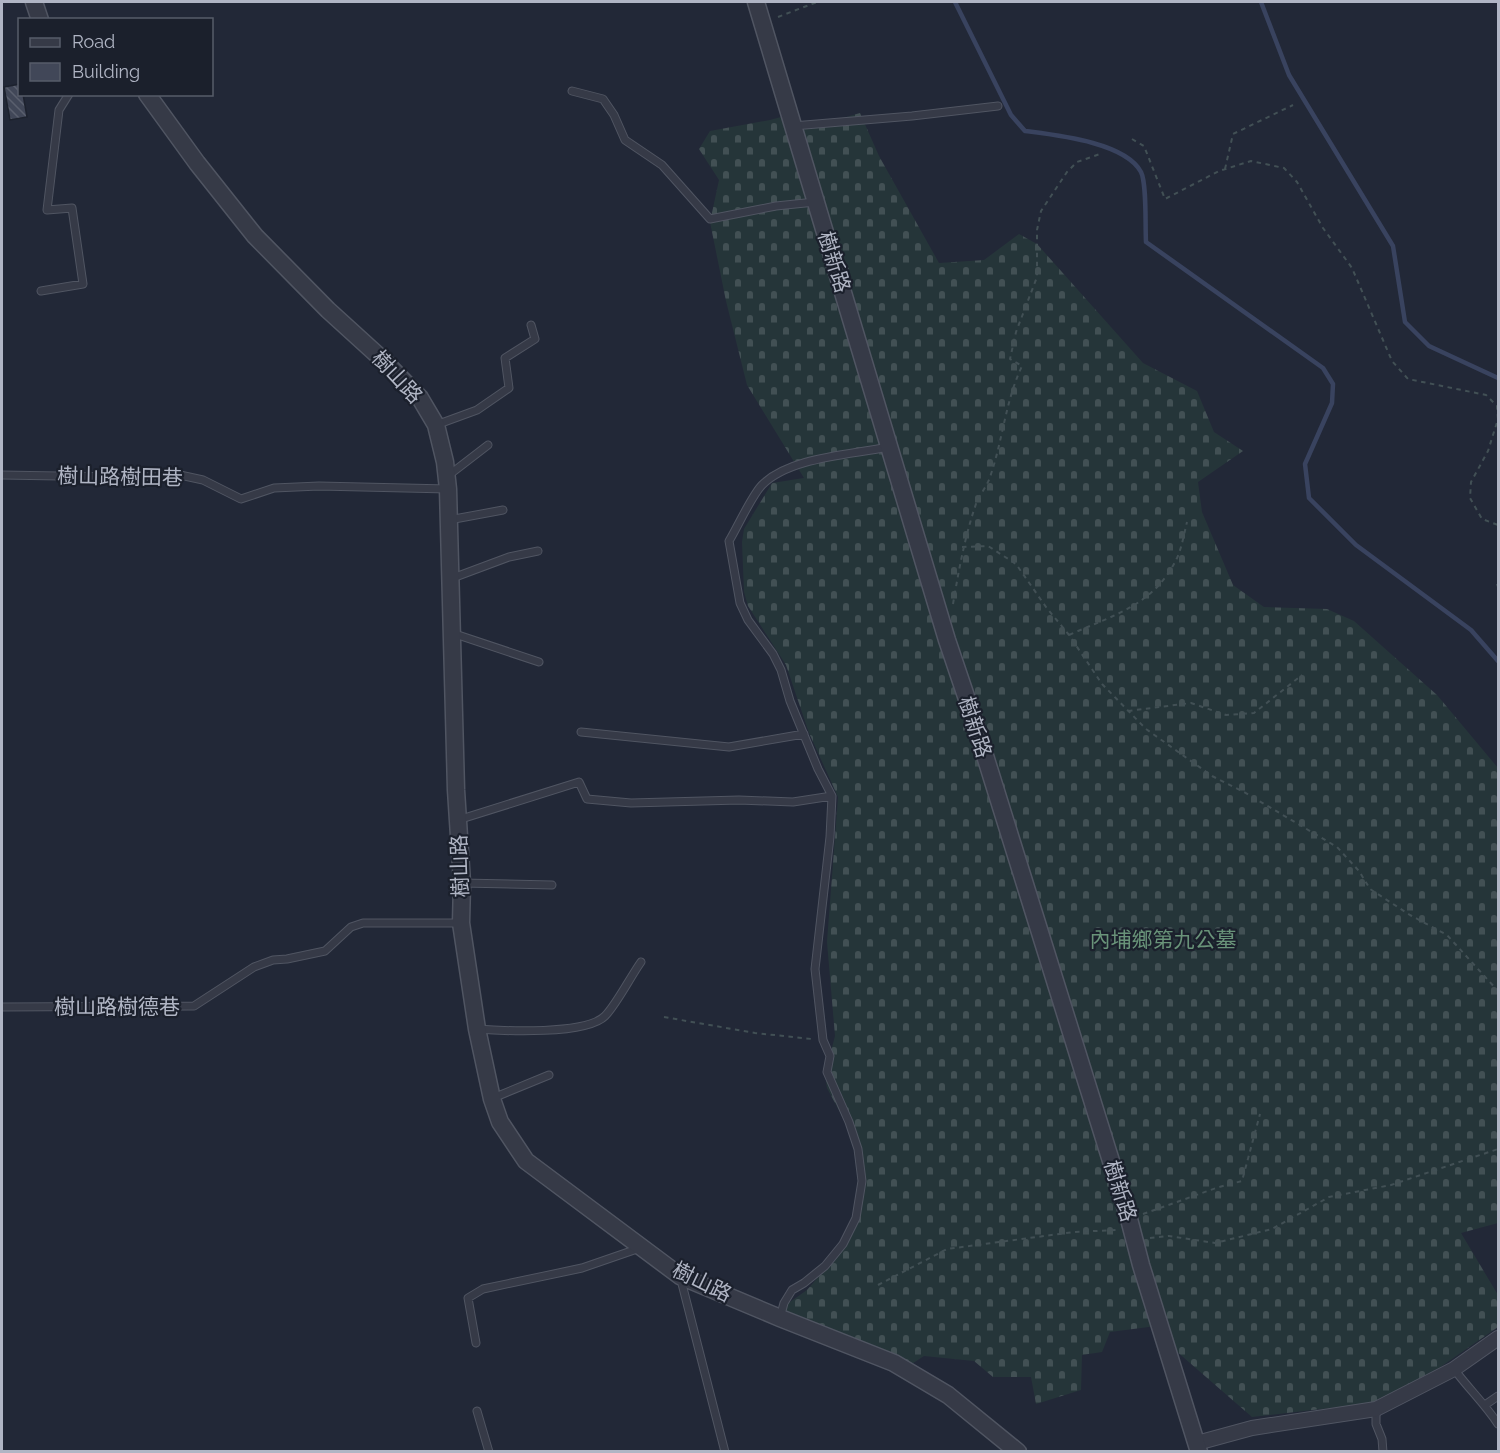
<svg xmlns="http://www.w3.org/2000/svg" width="1500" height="1453" viewBox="0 0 1500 1453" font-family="Raleway,'Noto Sans TC',sans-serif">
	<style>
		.cemetery { fill: url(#cemetery-stones) }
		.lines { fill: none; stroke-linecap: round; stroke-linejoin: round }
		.stream { stroke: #39435f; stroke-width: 4.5 }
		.building { fill: url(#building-back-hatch); stroke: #1d222e; stroke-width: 1.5 }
		.service-casing { stroke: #505562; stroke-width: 9 }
		.minor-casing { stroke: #505562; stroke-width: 16 }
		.tertiary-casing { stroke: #505562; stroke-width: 19 }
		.path { stroke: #425055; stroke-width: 2; stroke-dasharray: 4.5 4.5; stroke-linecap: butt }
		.service { stroke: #363a47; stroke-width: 7 }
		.minor { stroke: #363a47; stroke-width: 14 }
		.tertiary { stroke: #363a47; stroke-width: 16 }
		.labels { text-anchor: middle; stroke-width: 4.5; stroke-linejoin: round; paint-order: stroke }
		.street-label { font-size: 21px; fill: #b0b5c4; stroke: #1b202c }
		.park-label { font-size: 21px; fill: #699379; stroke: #1b202c }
	</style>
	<defs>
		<pattern id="cemetery-stones" width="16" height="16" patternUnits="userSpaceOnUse" patternTransform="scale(1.5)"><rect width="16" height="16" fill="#253539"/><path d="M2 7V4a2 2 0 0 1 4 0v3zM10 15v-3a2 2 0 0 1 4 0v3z" fill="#425054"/></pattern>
		<pattern id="building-back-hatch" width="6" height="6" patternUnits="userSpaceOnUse" patternTransform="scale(1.5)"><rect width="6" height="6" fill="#414758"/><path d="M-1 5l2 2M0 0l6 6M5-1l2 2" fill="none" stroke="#5a5f6e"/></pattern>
	</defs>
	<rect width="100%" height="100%" fill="#222837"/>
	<path class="cemetery" d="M796,113L802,130L860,113L879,156L939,263L984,260L1019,234L1037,244L1143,363L1197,391L1214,432L1243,451L1198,482L1202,512L1233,585L1264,607L1327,609L1354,621L1437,695L1498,768V1223L1461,1233L1498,1295V1327L1439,1368L1373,1403L1252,1417L1175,1350L1164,1325L1110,1332L1102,1352L1082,1355L1081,1390L1036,1404L1031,1377H993L974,1361L924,1356L907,1367L784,1312L787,1304L807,1290L840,1252L855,1214L859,1179V1148L827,1088L825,1074L835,1036L827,942L838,797L809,733L786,665L748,606L744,592L742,542L744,529L772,483L804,478L747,385L726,301L710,222L719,180L699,149L710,131L770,120Z"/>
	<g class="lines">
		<path class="stream" d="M955,2L1011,115L1025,131C1055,135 1125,142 1141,172C1147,184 1145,227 1146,242L1323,368L1333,384L1332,403L1305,464L1309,498L1356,545L1471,630L1498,661
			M1261,2L1289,75L1393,246L1405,322L1429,346L1498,378"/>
	</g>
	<path class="building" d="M20,84V94H23L27,117L10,120L4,87Z"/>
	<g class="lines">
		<defs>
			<path id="service" d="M572,91L603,99L614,115L625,140L662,165L710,219L776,206L815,202
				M793,126L912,116L998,106
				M41,291L83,284L72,208L47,210L59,110L69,94
				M436,425L477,410L509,388L505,358L535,339L531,325
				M2,475L116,477L180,475L203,480L241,499L274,488L319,486L448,489
				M449,475L488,445
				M449,520L503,510
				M450,579L509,557L538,551
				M452,633L539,662
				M581,732L729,747L804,734
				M458,820L579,782L587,799L631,803L739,800L793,802L832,796
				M462,883L552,885
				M2,1007L194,1006L254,967L273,960L287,959L325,951L351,927L363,923H461
				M477,1029C504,1031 586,1035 605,1016C616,1005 631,976 641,962
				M493,1098L549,1075
				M681,1280L725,1452
				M780,1318L784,1303L792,1290L804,1283L825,1266L843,1244L856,1218L862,1181L858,1149L849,1122L827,1072L830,1056L823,1040L815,969L830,837L832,796L818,769L790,701L781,670L773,654L748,620L740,603L729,541C737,528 752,495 762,485C790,457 850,455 888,447
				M476,1343L468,1298L483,1289L582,1268L640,1248
				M1454,1369C1468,1388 1485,1404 1498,1424
				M1485,1405L1498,1396
				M1376,1409V1424L1382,1439L1383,1452
				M477,1411L489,1452"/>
			<path id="minor" d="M1197,1443L1252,1428L1376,1409L1454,1369L1498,1338"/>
			<path id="tertiary" d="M34,2L40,20
				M756,2L947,640L973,717L1129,1219L1141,1265L1199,1452
				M147,94L197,163L255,236L328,310L383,360L420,398L436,425L445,462L448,489L456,790L462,883L461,923L477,1029L492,1099L500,1122L526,1161L680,1276L780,1318L894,1363L948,1395L1018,1452"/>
		</defs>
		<use href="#service" class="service-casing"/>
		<use href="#minor" class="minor-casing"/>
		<use href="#tertiary" class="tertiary-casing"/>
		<path class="path" d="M778,17L817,2
			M1132,139L1144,146L1165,199L1219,171L1251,161L1284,168L1297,182L1323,228L1352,268L1392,361L1408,379L1486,395L1497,406L1498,419L1488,451L1471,482L1470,498L1482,519L1498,525
			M1225,169L1233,134L1293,105
			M962,547L988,546L1016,564L1046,607L1069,635L1102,684L1146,729L1212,776L1244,792L1337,847L1359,871L1370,889L1410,915L1447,935L1498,991
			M1497,584L1498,587
			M953,604C959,569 965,535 977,501C981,493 987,486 990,477C1003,440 1005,402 1022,366L1010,359L1016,332L1037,277V230L1041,211L1067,172L1077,162L1100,154
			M1069,635C1113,615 1154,606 1177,558C1182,547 1184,534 1187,522
			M1128,711L1191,703L1226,715L1254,713L1302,675
			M664,1017L755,1033L812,1039
			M1143,1214L1219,1187L1242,1181L1260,1114
			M1150,1238L1169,1236L1215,1243L1272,1229L1329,1197L1391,1185L1498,1149
			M878,1285L947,1249L1074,1232L1116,1230"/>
		<use href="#service" class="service"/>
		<use href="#minor" class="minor"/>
		<use href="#tertiary" class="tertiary"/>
	</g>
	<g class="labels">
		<g class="street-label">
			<text transform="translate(834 262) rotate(73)" y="7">樹新路</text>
			<text transform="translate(397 377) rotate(47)" y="7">樹山路</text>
			<text transform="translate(120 477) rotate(1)" y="7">樹山路樹田巷</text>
			<text transform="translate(975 727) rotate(72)" y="7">樹新路</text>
			<text transform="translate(460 866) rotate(-92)" y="7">樹山路</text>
			<text x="117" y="1014">樹山路樹德巷</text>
			<text transform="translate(1120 1191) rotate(73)" y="7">樹新路</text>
			<text transform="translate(702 1282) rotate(26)" y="7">樹山路</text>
		</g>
		<g class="park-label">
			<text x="1163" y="947">內埔鄉第九公墓</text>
		</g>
	</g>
	<rect width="1500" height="1453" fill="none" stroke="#b0b5c4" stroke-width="6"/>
	<rect x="18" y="18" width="195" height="78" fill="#1b202c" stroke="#575c69" stroke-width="1.5"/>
	<rect x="30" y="38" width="30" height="9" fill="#363a47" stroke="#575c69" stroke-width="1.5"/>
	<text x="72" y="48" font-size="18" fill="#b0b5c4">Road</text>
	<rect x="30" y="63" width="30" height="18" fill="#414758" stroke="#575c69" stroke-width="1.5"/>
	<text x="72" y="78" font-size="18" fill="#b0b5c4">Building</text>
</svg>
